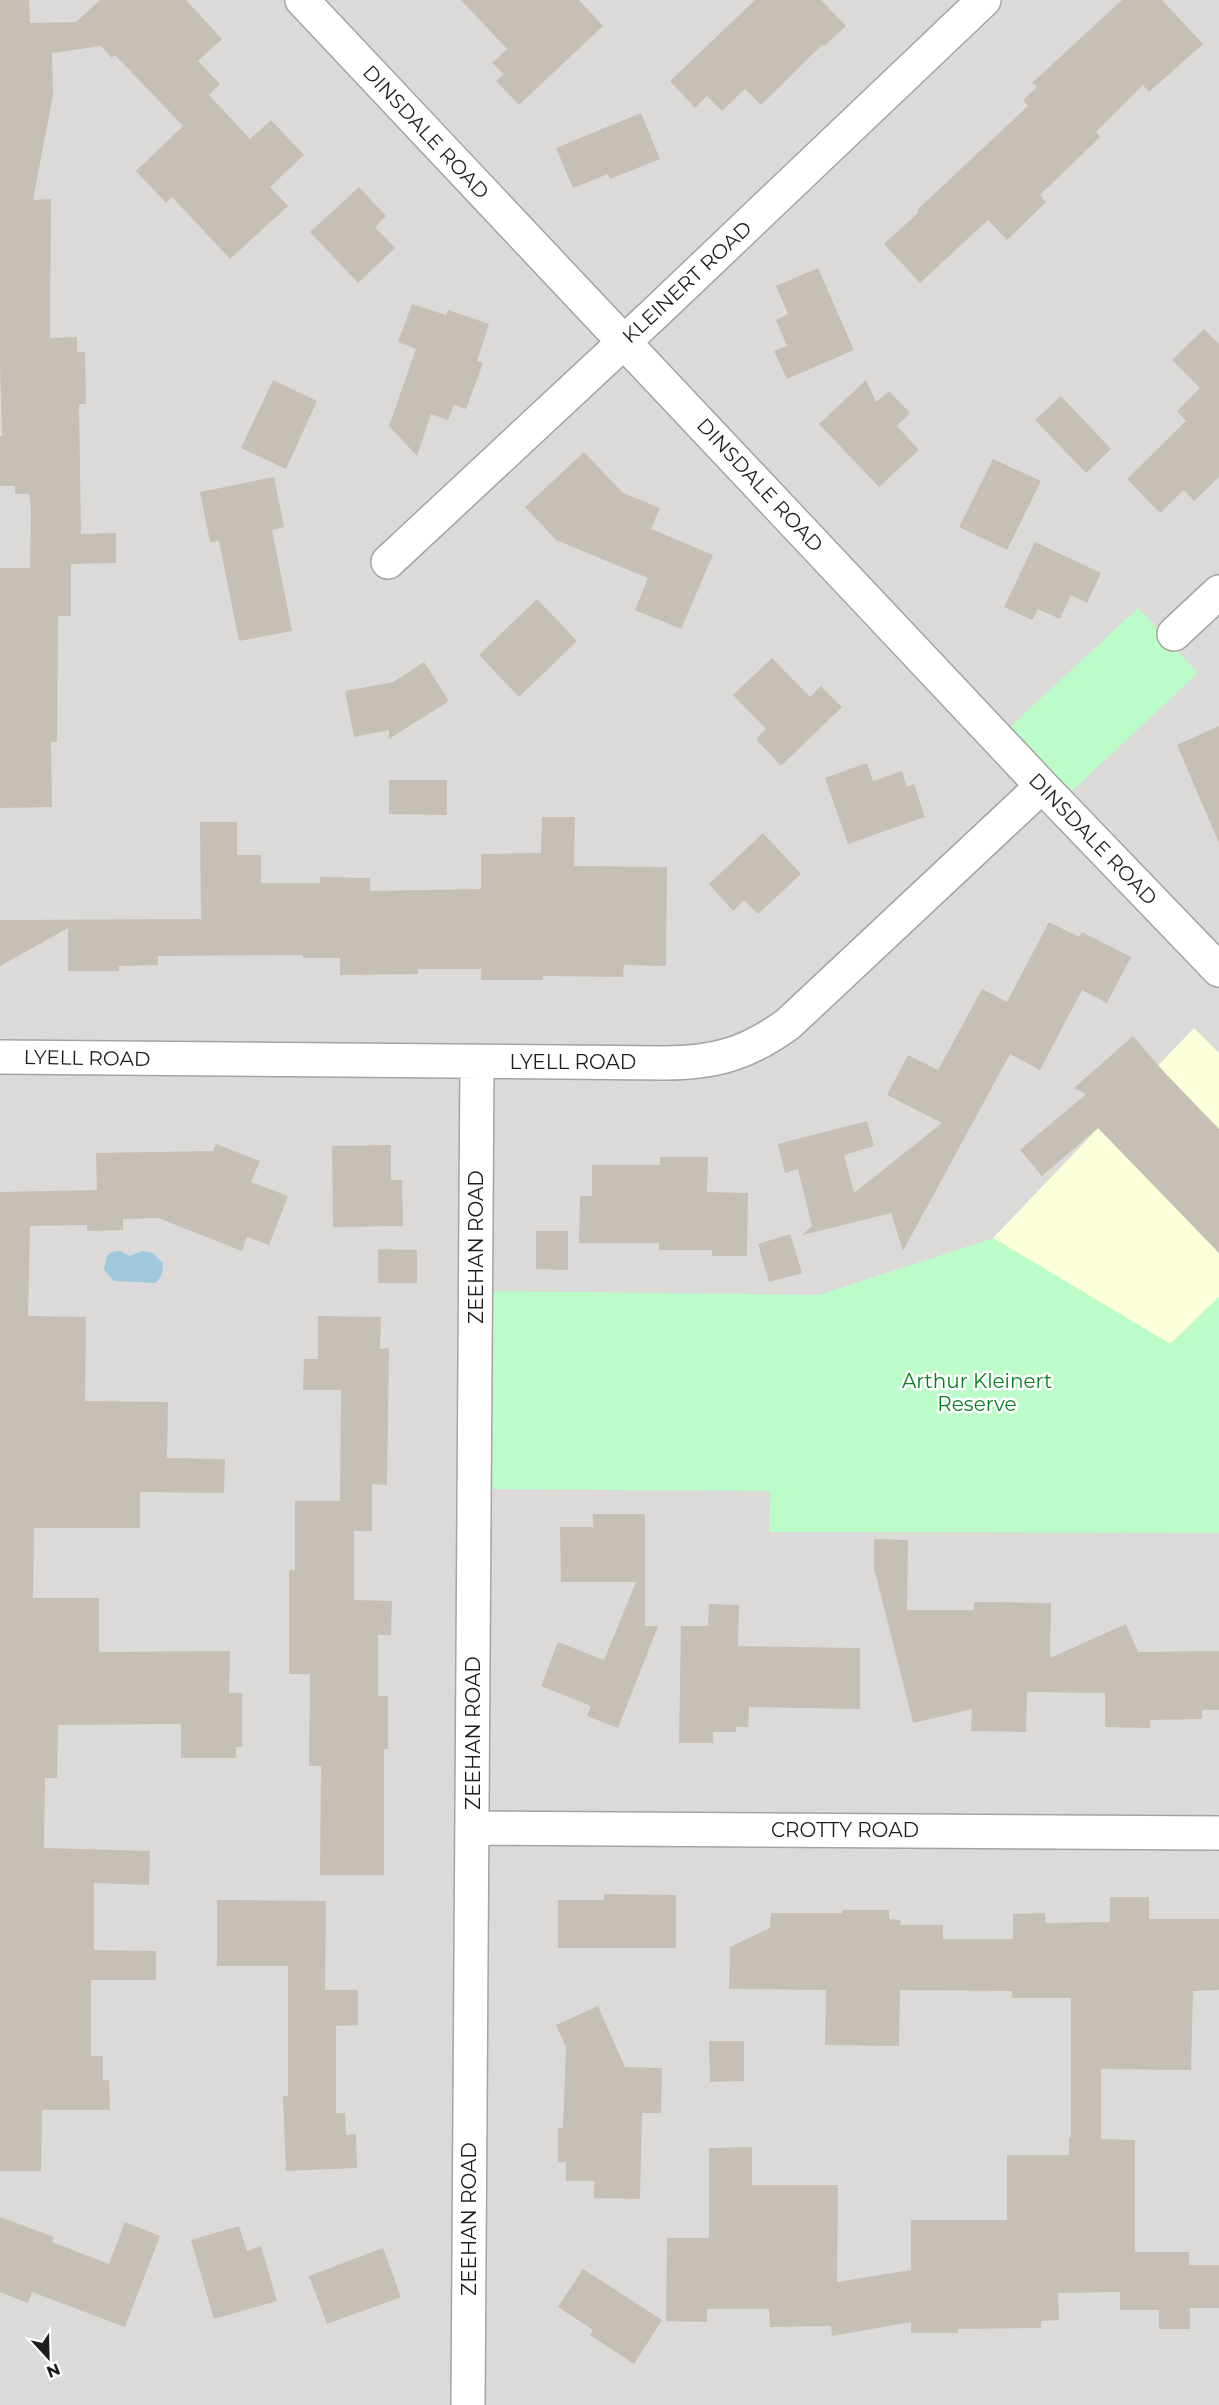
<svg xmlns="http://www.w3.org/2000/svg" width="1219" height="2405" viewBox="0 0 1219 2405" font-family="Montserrat,sans-serif">
	<style>
		.residential { fill: #dbdad9 }
		.education { fill: #fbffda }
		.park { fill: #bbfcc8 }
		.water { fill: #a0c9de }
		.building { fill: #c6bfb5 }
		.lines { fill: none; stroke-linecap: round; stroke-linejoin: round }
		.street-casing { stroke: #a4a4a4; stroke-width: 36 }
		.street { stroke: #fff; stroke-width: 33 }
		.labels { text-anchor: middle; stroke-width: 5; stroke-linejoin: round; paint-order: stroke }
		.street-label { font-size: 20px; fill: #1d1d1d; stroke: #fff }
		.park-label { font-size: 20px; fill: #067f1f; stroke: #fff }
	</style>
	<rect width="100%" height="100%" fill="#eeece2"/>
	<path class="residential" d="M0,0H1219V2405H0Z"/>
	<path class="education" d="M1194,1028L1219,1053V1297L1170,1344L993,1238Z"/>
	<path class="park" d="M1138,608L1198,673L1059,803L998,738Z
		M993,1238L1170,1344L1219,1297V1533L769,1532L770,1491L475,1489L476,1291L819,1295Z"/>
	<path class="water" d="M120,1251L130,1256L142,1251L153,1253L163,1263C162,1272 163,1277 155,1283L114,1281L104,1270L107,1256L112,1252Z"/>
	<path class="building" d="M0,0H29L30,23L76,22L100,0H186L222,39L198,61L220,84L209,95L250,139L271,120L304,155L270,187L288,206L230,259L172,197L166,203L136,171L183,126L115,55L112,58L101,46L52,53L53,95L33,200L51,199L50,338L77,337V352H85L86,404H79L81,534L116,533V563L71,564V616H58L57,742H51L52,807L0,808V568H30L31,509L29,494H15V486H0V436H2L0,366Z
		M461,0H579L603,26L519,105L496,81L504,74L492,63L507,49Z
		M755,0H821L846,26L824,46L822,45L761,105L745,89L722,111L707,96L695,108L670,81Z
		M1122,0H1162L1203,44L1149,92L1143,85L1096,132L1100,137L1040,195L1046,202L1007,240L988,220L920,283L884,244L919,212L917,210L1028,106L1023,100L1037,87L1032,83Z
		M641,113L660,159L610,179L608,174L573,188L556,148Z
		M359,187L386,216L375,227L395,248L358,283L310,232Z
		M818,268L854,350L787,379L774,351L787,346L776,320L788,314L776,286Z
		M412,304L446,315L448,310L489,324L477,361L483,363L466,409L454,405L448,420L431,414L417,456L389,426L416,349L398,342Z
		M1204,329L1219,344V477L1194,501L1184,490L1160,513L1127,479L1186,421L1177,411L1200,388L1172,360Z
		M273,380L317,401L286,469L241,448Z
		M866,380L876,402L889,391L910,413L897,426L919,450L879,487L819,424Z
		M1061,396L1111,449L1086,473L1035,420Z
		M584,452L623,493L660,508L651,529L713,555L681,629L635,610L648,578L556,540L525,507Z
		M993,459L1041,481L1007,550L959,527Z
		M274,477L284,527L272,530L292,631L239,641L219,541L210,542L200,492Z
		M1035,542L1101,573L1087,603L1071,595L1060,619L1038,609L1032,620L1004,607Z
		M537,599L577,641L519,697L479,655Z
		M772,658L810,697L821,686L842,707L781,766L756,739L766,729L733,695Z
		M424,662L449,701L389,739V730L354,737L345,691L393,682Z
		M1219,726V843L1177,745Z
		M867,763L873,781L902,771L907,787L914,784L925,817L848,844L825,778Z
		M389,780H447V815L389,814Z
		M542,817H575L574,866L667,867L666,966L624,965L623,977L543,976V980H481V969H418V974L340,975V958H303V955L158,956V965L119,966V971H68V928L0,966V920L201,919L200,822H237V855H261V883H320V877L370,878V891L481,889V854L541,853Z
		M763,833L801,874L758,914L744,900L733,911L709,884Z
		M1049,922L1079,937L1082,932L1131,957L1107,1003L1082,990L1040,1070L1010,1054L903,1251L891,1213L802,1235L812,1226L798,1169L785,1173L778,1144L867,1121L874,1146L844,1155L854,1193L942,1123L887,1095L908,1055L938,1070L982,989L1007,1002Z
		M1133,1036L1166,1074L1219,1129V1253L1098,1128L1042,1176L1020,1150L1086,1094L1074,1088Z
		M216,1144L260,1161L251,1182L288,1196L269,1245L247,1237L242,1251L158,1218L123,1219V1230L87,1231V1225L30,1226L28,1316L86,1317L85,1401L168,1402L167,1458L225,1459L224,1493L140,1492V1528H34L33,1598H99V1652L230,1651L229,1693H242V1747H236V1758H181V1724L58,1725L57,1778H45L44,1848L150,1851L149,1885L94,1883V1950L156,1951V1980H91V2056H103V2080H109L110,2110H42L41,2171H0V1192L97,1190L96,1153L213,1151Z
		M391,1145V1180H402L403,1226L333,1227L332,1146Z
		M660,1157H708L707,1192L748,1193L747,1256H712V1250H659V1243H579L580,1196H592V1165H660Z
		M536,1231H568V1270L536,1269Z
		M790,1234L802,1273L769,1282L758,1244Z
		M378,1249L417,1250V1283H378Z
		M318,1316L381,1317L380,1349L389,1348L387,1485L372,1484V1531H354V1600L392,1601L391,1635H378V1696H388V1749H384V1875H320L321,1766H309L310,1674H289V1570H295V1501H340L341,1390H303L304,1359H318Z
		M593,1514H645V1626H658L618,1728L587,1716L591,1706L541,1686L558,1642L604,1660L636,1582H561L560,1527H593Z
		M874,1539L908,1540L907,1610H974V1602L1051,1603L1050,1658L1126,1624L1138,1652L1219,1651V1710H1202V1719L1150,1720V1728L1105,1727V1693L1027,1692L1026,1732L971,1731L972,1709L913,1723L874,1568Z
		M709,1604L739,1605L738,1646L860,1648V1709L749,1707L748,1727H736V1732H713V1743H679L681,1626H708Z
		M604,1894L676,1895V1948H558V1900H604Z
		M1110,1897H1149V1919H1219V1990L1193,1991L1191,2070L1101,2069V2139L1135,2140V2252H1189V2265H1219V2308H1190V2329H1159V2310H1120V2292L1058,2293L1059,2320L1041,2321V2328L958,2329V2333H911V2322L832,2336L831,2326L770,2327L769,2309H707V2322L666,2321L667,2238H709V2148L752,2147V2185H838L837,2282L911,2270V2220H1007V2155H1069V2137H1071V1998H1012V1991L900,1990L899,2046L825,2045L826,1990L729,1989L730,1947L770,1928L771,1913H842V1910H889V1919L901,1920L900,1925H943V1939H1013V1914L1045,1913L1046,1923L1110,1922Z
		M217,1900L326,1901L325,1990H358V2025L336,2026V2113H345L346,2135L356,2134L357,2168L286,2171L283,2096H288V1966H217Z
		M598,2006L625,2067L662,2068L661,2113H642L640,2199L594,2198V2181H566V2162H558V2128H563L566,2047L556,2025Z
		M709,2041H744V2081L710,2082Z
		M0,2217L54,2237L52,2242L109,2264L125,2222L160,2236L125,2327L32,2292L28,2303L0,2292Z
		M239,2226L247,2251L261,2246L277,2301L214,2319L191,2240Z
		M383,2248L401,2297L327,2324L309,2276Z
		M583,2269L662,2320L634,2364L590,2335L593,2330L558,2307Z"/>
	<g class="lines">
		<defs>
			<path id="street" d="M302,0L1042,786L1219,970
				M388,562L653,315L984,0
				M1174,634L1219,592
				M0,1057L664,1063C714,1063 747,1054 788,1024L1042,786
				M472,1828L1219,1833
				M468,2405L477,1062"/>
		</defs>
		<use href="#street" class="street-casing"/>
		<use href="#street" class="street"/>
	</g>
	<g class="labels">
		<g class="street-label">
			<text transform="translate(426 132) rotate(47)" y="7">DINSDALE ROAD</text>
			<text transform="translate(687 282) rotate(-43)" y="7">KLEINERT ROAD</text>
			<text transform="translate(760 485) rotate(47)" y="7">DINSDALE ROAD</text>
			<text transform="translate(1093 839) rotate(46)" y="7">DINSDALE ROAD</text>
			<text transform="translate(87 1058) rotate(1)" y="7">LYELL ROAD</text>
			<text x="573" y="1069">LYELL ROAD</text>
			<text transform="translate(476 1247) rotate(-90)" y="7">ZEEHAN ROAD</text>
			<text transform="translate(473 1733) rotate(-90)" y="7">ZEEHAN ROAD</text>
			<text x="845" y="1837">CROTTY ROAD</text>
			<text transform="translate(469 2219) rotate(-90)" y="7">ZEEHAN ROAD</text>
		</g>
		<g class="park-label">
			<text x="977" y="1388">Arthur Kleinert<tspan x="977" dy="23">Reserve</tspan></text>
		</g>
	</g>
	<g transform="translate(48 2357) rotate(158)" stroke="#ffffff" stroke-width="4.5" paint-order="stroke">
	<path d="M0-4.5L10 22L0 15L-10 22Z" fill="#1d1d1d"/>
	<text y="-9" font-size="16" font-weight="bold" text-anchor="middle" fill="#1d1d1d">N</text>
	</g>
</svg>
